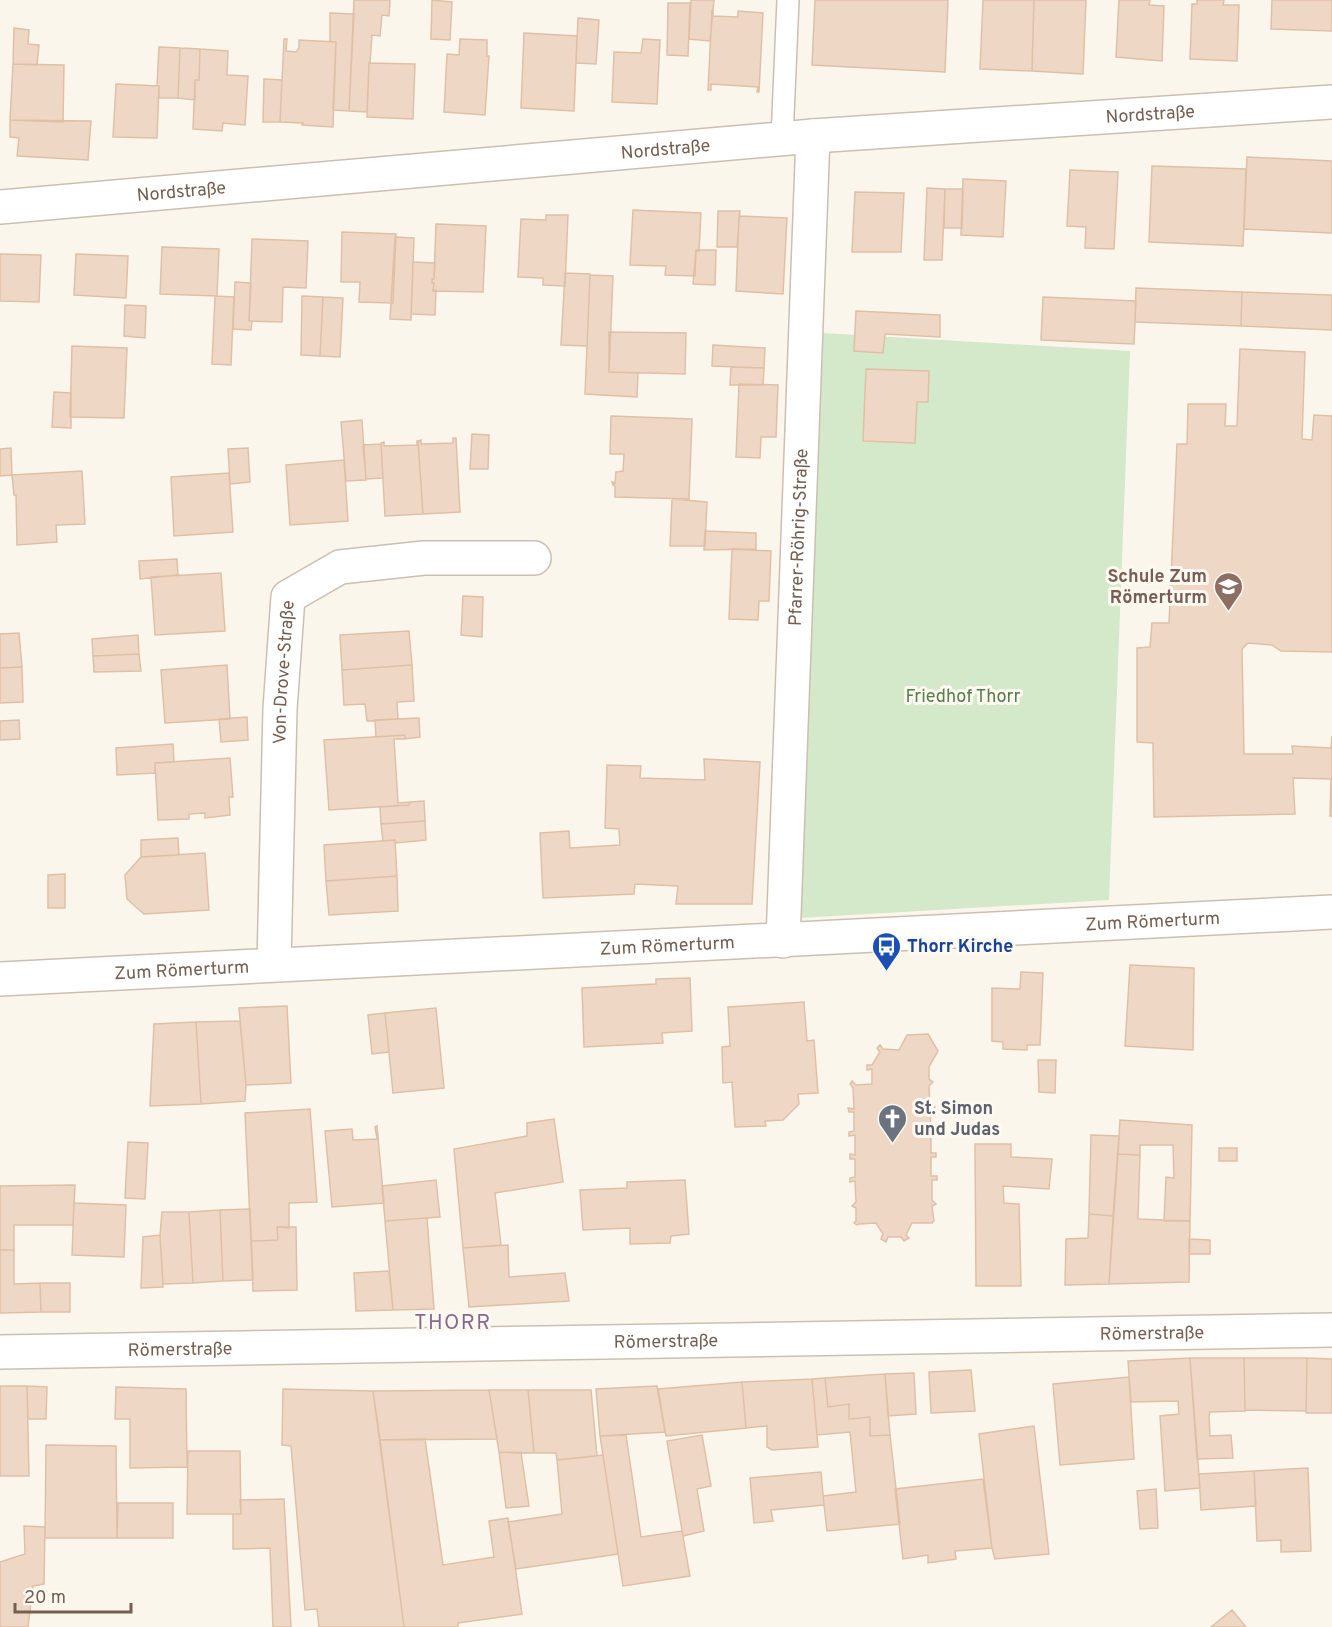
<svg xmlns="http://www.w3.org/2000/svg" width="1332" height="1627" viewBox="0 0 1332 1627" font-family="Overpass,sans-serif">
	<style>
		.green { fill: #d4e8ca }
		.building { fill: #eed8c5; stroke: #dfc0a7; stroke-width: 1.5 }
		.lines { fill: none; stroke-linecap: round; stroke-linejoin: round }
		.service-casing { stroke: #ccbfb1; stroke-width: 24 }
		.minor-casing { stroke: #ccbfb1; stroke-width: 36 }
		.service { stroke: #fff; stroke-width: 21 }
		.minor { stroke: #fff; stroke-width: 33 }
		.labels { text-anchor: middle; stroke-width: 6; stroke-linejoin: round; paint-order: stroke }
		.street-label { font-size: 18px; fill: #745f50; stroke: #fdf9f1 }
		.education-label { font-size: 18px; font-weight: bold; fill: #785e54; stroke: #fdf9f1; text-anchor: end }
		.park-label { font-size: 18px; fill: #567d4c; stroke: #fdf9f1 }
		.transit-label { font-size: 18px; font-weight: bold; fill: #164399; stroke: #fdf9f1; text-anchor: start }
		.worship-label { font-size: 18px; font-weight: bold; fill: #5b616d; stroke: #fdf9f1; text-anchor: start }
		.quarter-label { font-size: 21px; letter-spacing: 1.5px; fill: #85688f; stroke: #fdf9f1 }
	</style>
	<rect width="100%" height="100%" fill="#fbf6eb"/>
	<path class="green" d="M823,333L1130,351L1109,900L800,918Z"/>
	<path class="building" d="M354,0H390L389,16L382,15L380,36L372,35L370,63H369L367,112L349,111Z
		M432,0L452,2L450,40L431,39Z
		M691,0H714L710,41L689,39Z
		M815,0H948L945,72L812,65Z
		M983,0H1034L1032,71L980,69Z
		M1034,0H1086L1083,74L1032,71Z
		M1119,0H1150L1149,5L1164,6L1162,61L1116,57Z
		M1197,0H1224L1223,5H1239L1237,61L1190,59L1192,4H1197Z
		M1272,0H1332V31L1271,29Z
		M668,3H690L688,56L667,55Z
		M712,10H713V16L738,17V11L763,13L759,92H757L758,87L711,84V90H708Z
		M330,13L354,14L349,111L333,110L336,42H330Z
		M578,18L599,20L596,64L576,63Z
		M14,28L29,30L28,44L39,45L37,65L13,64Z
		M524,33L577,36L574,111L521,108Z
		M284,39H287L286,51L296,52L299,48V40L336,42L333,127L302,125L303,123L280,122Z
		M460,39L487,40V56H489L485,115L444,112L447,54L459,55Z
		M643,39L660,40L657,104L612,102L614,52L641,53Z
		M159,47L180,48L178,98H159V86H157Z
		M180,48L200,49L199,80H195V100L178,98Z
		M200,49L228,51L227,75L248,76L245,125L223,123L222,131L193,129L195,80H199Z
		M369,63L415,64L413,119L367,117Z
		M13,64L64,65L63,122L10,120Z
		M264,79L282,80L280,122H263Z
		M116,84L159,86L157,138L113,137Z
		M10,120L91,121L88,160L17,156L19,138L10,137Z
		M1247,157L1332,161V233L1244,229Z
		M1152,166L1246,169L1243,246L1149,242Z
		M1070,170L1118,172L1114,249L1085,248L1086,227L1067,226Z
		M963,179L1006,181L1003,237L961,235Z
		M927,188L945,189L942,260H924Z
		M945,189H963L962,228H944Z
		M855,192L904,193L901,252H852Z
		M633,210L701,213L699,251L696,250L695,276L665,275L666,266L630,265Z
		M718,211H740L737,247H717Z
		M546,215H568L565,286L543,285V278L518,277L521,219L546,220Z
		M739,216L787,218L783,294L736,291Z
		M436,224L486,226L483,292L433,291L434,283H432V279H434Z
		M342,232L396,234L393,303L359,302L360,282H341Z
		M395,237L414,238L411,320L390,319Z
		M252,239L308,241L306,288L283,287L282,322L249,321Z
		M162,247L219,249L217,296L160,294Z
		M696,250H716L715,285L693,284Z
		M0,254L41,255L39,302L0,301Z
		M76,254L128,256L126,298L74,295Z
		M413,262L435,263L434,279H432V283H434L433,291L436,290L435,315L411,314Z
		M565,273L590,274L587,346L561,345Z
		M590,275L613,276L609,372L638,373L637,397L585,394Z
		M235,282L251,283L249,321H252L251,330L233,329Z
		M1136,288L1242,292L1241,326L1135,322Z
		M1242,292L1332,295V330L1241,326Z
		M215,296L234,297L231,365L212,364Z
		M302,296L323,297L320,356L301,355Z
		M323,297L343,298L340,357L320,356Z
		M1043,297L1136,301L1134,344L1041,340Z
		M125,305L146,306L145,338L124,336Z
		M856,311L940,315V337L885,334L883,353L854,351Z
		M609,332L686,333L685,374L609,372Z
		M713,345L765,348L764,368L712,366Z
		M72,346L127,348L124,418L70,417Z
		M1240,349L1305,352L1302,439L1312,440L1314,415L1332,416V652L1281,651L1272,645L1248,643L1242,649L1244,754H1293L1292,746L1331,748L1332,736V816H1330L1331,779L1293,778L1295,814L1154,817L1153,743L1137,742V648L1150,647L1152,623H1169L1177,444H1187L1188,404H1226L1225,426H1237Z
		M731,367L764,368L763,385H730Z
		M866,369L929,371L928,402H917L915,443L863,441Z
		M739,384L778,385L776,437H761L760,458L736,457Z
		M54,392L71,393V428L52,427Z
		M611,416L692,419L689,499L615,497V486L613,485L612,482L615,483L616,472L623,471L624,454H610Z
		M362,420L366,480L346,481L341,422Z
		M472,434L489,435L488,469H470Z
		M453,438H456L460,512L423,514L418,441L421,440V444L453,443Z
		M417,441H418L423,514L385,516L381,443L384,442V446L417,445Z
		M381,444L383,478L366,479L363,445Z
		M11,448L12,475L0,476V449Z
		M248,448L250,482L230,484L228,449Z
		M344,460L348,521L290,525L286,465Z
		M82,471L85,524L56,525L57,542L17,545L16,495H14L12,475Z
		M229,473L233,532L174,536L171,477Z
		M672,499L707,502L705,546H670Z
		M705,531L756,533V549L704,550Z
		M732,549L771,551L769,601H759L758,620L729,619Z
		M177,559L178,575L140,579L139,561Z
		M221,573L225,631L155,635L151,577Z
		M463,596L483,597L482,637L461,635Z
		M409,631L412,665L342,670L340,635Z
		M19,633L22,667L0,668V634Z
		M138,635L139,654L93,656L92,639Z
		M139,654L141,671L94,672L93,656Z
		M227,665L230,719L165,723L161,670Z
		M412,665L414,701L397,702L398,719L367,721L365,704L344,705L342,670Z
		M22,667L23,702L0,703V668Z
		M247,717L248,740L221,742L219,719Z
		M419,718L420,737L405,739V735L376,737L375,720Z
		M19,720L20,739L0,740V721Z
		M405,735V739H394L398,803L410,802L409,805L329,810L324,740Z
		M173,744L174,762L155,763V773L117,775L116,748Z
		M230,758L233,797H229L230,815L205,818V813L189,814V819L158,820L155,763Z
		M704,759L760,762L752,904H676L678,886L635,884L634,894L543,898L540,833L569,831L570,848L620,845L619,829L605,828L607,765L641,766L640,778L705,780Z
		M424,801L425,821L381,824L380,807L409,805L410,802Z
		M425,821L426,840L395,843V840L383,841L381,824Z
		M178,838L179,855L141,857V840Z
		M395,840L397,876L326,881L324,845Z
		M205,853L209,910L144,914L127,899L125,875L141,857Z
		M65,874V908H48V875Z
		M397,876L398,911L329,915L326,881Z
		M1130,965L1194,968L1193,1050L1125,1046Z
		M1021,972L1043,973L1040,1045H1027V1050L1003,1049V1042L992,1041V988L1020,989Z
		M690,978L692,1031L662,1033L663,1043L584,1047L582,988L656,984V979Z
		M804,1002L807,1041L814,1040L818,1093L798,1094L799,1104L783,1120L765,1121L766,1126L735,1127L732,1082L723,1083L722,1047L730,1046L728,1007Z
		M287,1006L291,1083L246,1085L239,1008Z
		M436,1008L444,1088L393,1093L385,1013Z
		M385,1013L389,1052L372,1054L368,1015Z
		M240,1021L246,1085L245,1101L201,1104L196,1022Z
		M196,1022L201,1104L150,1106L154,1024Z
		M928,1034L938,1051L929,1067V1079L933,1082L929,1086L930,1106L935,1107V1111H930L931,1130L936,1129V1133L931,1134V1153H936V1157H931V1176H937V1180H932V1200L936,1204L932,1206L934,1221L932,1223H912L906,1235L909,1238L904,1241L901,1237H888L886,1242L881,1239L883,1234L876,1223L859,1224L857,1225L854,1223L856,1221V1208L852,1206L856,1202L855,1181L850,1182V1178L855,1177V1159H850V1154L855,1155V1135L849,1136V1132L854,1131V1112H849L848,1108L854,1109L853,1088L850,1084L852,1081L856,1085L872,1084V1069L867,1070V1065H872L880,1052L877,1048L880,1045L883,1049L899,1050L907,1035Z
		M1038,1060H1056L1055,1093L1039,1092Z
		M310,1109L317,1202L289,1203V1228L277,1227L278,1240L251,1241L245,1113Z
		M554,1119L563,1182L495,1193L501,1245L463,1248L454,1149L527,1136V1123Z
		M1120,1120L1192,1125L1190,1221H1164L1166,1177L1174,1178L1173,1145H1140V1155L1118,1154Z
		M377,1126L384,1203L332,1207L325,1131L352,1129L353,1140L377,1139L375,1127Z
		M1091,1135L1119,1136L1113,1216L1089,1214Z
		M128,1142L148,1143L145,1199L125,1198Z
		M975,1144H1011V1157L1052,1159L1049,1189L1003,1186L1004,1203L1019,1204L1021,1286H976Z
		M1219,1148H1237V1161H1219Z
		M1118,1154L1140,1155L1138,1219L1190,1221L1189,1282L1109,1284Z
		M436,1180L440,1217L385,1221L382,1186Z
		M685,1180L689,1234L671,1236L670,1243L630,1244V1228L583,1230L580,1190L627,1188V1182Z
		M75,1185L73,1225H14V1250H0V1186Z
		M74,1203L126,1205L124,1257L72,1255Z
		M250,1209L253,1280L223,1281L220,1210Z
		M220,1210L223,1281L193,1283L189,1212Z
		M162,1212H189L193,1283L163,1284L160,1235Z
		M1089,1214L1113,1216L1109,1284L1065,1285L1066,1239L1088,1238Z
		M427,1218L434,1309L393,1310L385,1221Z
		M277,1227H296L297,1290L253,1291L251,1241L278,1240Z
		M160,1235L163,1287L141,1288L143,1237Z
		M1189,1239L1210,1240V1254H1189Z
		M508,1245L509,1277L565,1273L569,1301L469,1307L463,1248Z
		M0,1250H14V1284L40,1283L41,1312L0,1313Z
		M389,1271L393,1310L356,1311L354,1273Z
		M40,1283H70V1312H41Z
		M1190,1358L1200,1488L1165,1491L1160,1416L1179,1414L1178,1401L1131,1402L1128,1361Z
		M1190,1358H1244L1245,1411L1210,1412L1209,1416L1210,1436L1231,1435L1233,1458L1197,1459Z
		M1244,1358H1307L1306,1411L1245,1410Z
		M1307,1358L1332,1359V1413H1306Z
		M971,1370L975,1411L931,1413L929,1372Z
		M914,1373L916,1414L888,1416L885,1374Z
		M885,1374L890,1435L870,1436V1417L849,1419V1404L828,1407L825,1378Z
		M1129,1377L1134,1459L1060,1465L1053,1384Z
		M825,1378L828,1407L849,1404V1419L870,1417V1436L890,1435L900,1524L827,1531L823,1496L856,1492L850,1432L817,1435L812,1379Z
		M812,1379L818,1447L772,1450L767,1447V1426L746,1428L742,1382Z
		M742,1382L746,1428L666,1436L658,1389Z
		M0,1386H27L29,1476H0Z
		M27,1386L47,1387L46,1419H28Z
		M657,1386L665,1432L600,1436L596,1389Z
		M116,1387L186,1389L187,1467L130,1468V1419H115Z
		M283,1389L373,1391L404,1627H319L317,1609L305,1610L291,1446L282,1445Z
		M489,1390H528L534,1453L499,1452Z
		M489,1390L497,1439L380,1440L373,1391Z
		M528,1390H591L597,1456L557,1460L556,1453H534Z
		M1034,1426L1049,1554L995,1559L992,1548L979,1434Z
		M626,1435L641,1537L682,1531L690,1576L623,1586L600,1436Z
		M702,1435L711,1486L697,1489L704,1531L683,1536L667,1441Z
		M425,1439L443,1565L494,1557L489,1521L508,1518L522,1614L458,1623V1627H404L380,1440Z
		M46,1445L116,1446L117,1538H45Z
		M188,1451H240L241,1514H187Z
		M499,1452L521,1453L529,1506L506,1508Z
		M603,1455L618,1554L516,1569L508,1522L562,1514L557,1460Z
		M1308,1468L1311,1551L1281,1552V1540L1257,1541L1254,1471Z
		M1254,1471L1256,1506L1201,1510L1199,1474Z
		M821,1472L824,1505L771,1510L773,1521L754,1523L750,1478Z
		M983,1479L992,1548L955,1551L956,1559L928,1563V1555L903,1559L895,1489Z
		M1156,1489L1158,1528L1140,1529L1137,1491Z
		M284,1499L291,1627H273L270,1548L233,1549V1514H241L240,1500Z
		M118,1503H173V1538H117Z
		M24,1526L45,1527L44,1584L33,1586L28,1627H0V1562L25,1554Z
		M1232,1610L1246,1627H1211Z"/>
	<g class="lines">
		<defs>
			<path id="service" d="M782,139L788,0"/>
			<g id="minor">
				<path id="s1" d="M0,207L813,136L1332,102"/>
				<path id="s2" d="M783,941L813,136"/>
				<path id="s3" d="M274,964L280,709L288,597L340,567L424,558H534"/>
				<path id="s4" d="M0,979L1332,912"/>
				<path id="s5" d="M0,1352L1332,1330"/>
			</g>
		</defs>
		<use href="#service" class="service-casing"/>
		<use href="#minor" class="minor-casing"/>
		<use href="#service" class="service"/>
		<use href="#minor" class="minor"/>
	</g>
	<defs>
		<symbol id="school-pin" viewBox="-11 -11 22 30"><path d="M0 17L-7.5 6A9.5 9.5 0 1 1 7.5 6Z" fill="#8d6e63" stroke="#fdf9f1"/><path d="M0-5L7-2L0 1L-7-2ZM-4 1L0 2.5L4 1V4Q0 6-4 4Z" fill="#fff"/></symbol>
		<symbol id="bus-pin" viewBox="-11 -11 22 30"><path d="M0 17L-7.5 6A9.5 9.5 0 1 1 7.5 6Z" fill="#1a4fb4" stroke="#fdf9f1"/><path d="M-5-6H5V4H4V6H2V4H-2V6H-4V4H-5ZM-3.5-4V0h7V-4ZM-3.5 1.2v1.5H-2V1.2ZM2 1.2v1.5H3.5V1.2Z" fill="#fff"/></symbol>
		<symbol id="church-pin" viewBox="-11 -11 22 30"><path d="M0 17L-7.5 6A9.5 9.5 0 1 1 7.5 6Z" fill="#6b7280" stroke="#fdf9f1"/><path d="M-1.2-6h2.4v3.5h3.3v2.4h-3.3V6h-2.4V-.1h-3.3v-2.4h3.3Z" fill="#fff"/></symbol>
	</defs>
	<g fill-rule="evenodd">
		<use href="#school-pin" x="1212" y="570" width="33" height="45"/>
		<use href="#bus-pin" x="870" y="930" width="33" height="45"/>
		<use href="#church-pin" x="876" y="1102" width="33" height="45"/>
	</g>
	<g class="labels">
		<g class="street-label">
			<text dy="6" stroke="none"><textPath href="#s1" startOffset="1154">Nordstraße</textPath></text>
			<text dy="6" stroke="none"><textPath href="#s1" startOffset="668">Nordstraße</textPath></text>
			<text dy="6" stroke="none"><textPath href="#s1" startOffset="182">Nordstraße</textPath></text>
			<text dy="6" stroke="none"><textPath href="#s2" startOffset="404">Pfarrer-Röhrig-Straße</textPath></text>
			<text dy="6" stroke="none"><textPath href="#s3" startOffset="292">Von-Drove-Straße</textPath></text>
			<text dy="6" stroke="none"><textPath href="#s4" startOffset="1154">Zum Römerturm</textPath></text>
			<text dy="6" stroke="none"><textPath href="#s4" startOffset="668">Zum Römerturm</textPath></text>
			<text dy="6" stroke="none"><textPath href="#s4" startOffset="182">Zum Römerturm</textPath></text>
			<text dy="6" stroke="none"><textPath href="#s5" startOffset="1152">Römerstraße</textPath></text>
			<text dy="6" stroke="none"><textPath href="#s5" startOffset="666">Römerstraße</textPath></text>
			<text dy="6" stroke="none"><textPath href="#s5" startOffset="180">Römerstraße</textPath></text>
		</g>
		<g class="education-label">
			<text x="1207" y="582">Schule Zum<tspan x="1207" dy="21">Römerturm</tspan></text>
		</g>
		<g class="park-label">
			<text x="963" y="702">Friedhof Thorr</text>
		</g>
		<g class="transit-label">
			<text x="907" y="952">Thorr Kirche</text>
		</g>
		<g class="worship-label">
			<text x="914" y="1114">St. Simon<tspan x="914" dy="21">und Judas</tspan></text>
		</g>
		<g class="quarter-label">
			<text x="453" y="1329">THORR</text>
		</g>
	</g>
	<path d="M15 1603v9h116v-9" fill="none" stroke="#745f50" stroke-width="3"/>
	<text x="24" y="1603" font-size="18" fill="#745f50" stroke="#fdf9f1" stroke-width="4.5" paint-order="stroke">20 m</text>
</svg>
